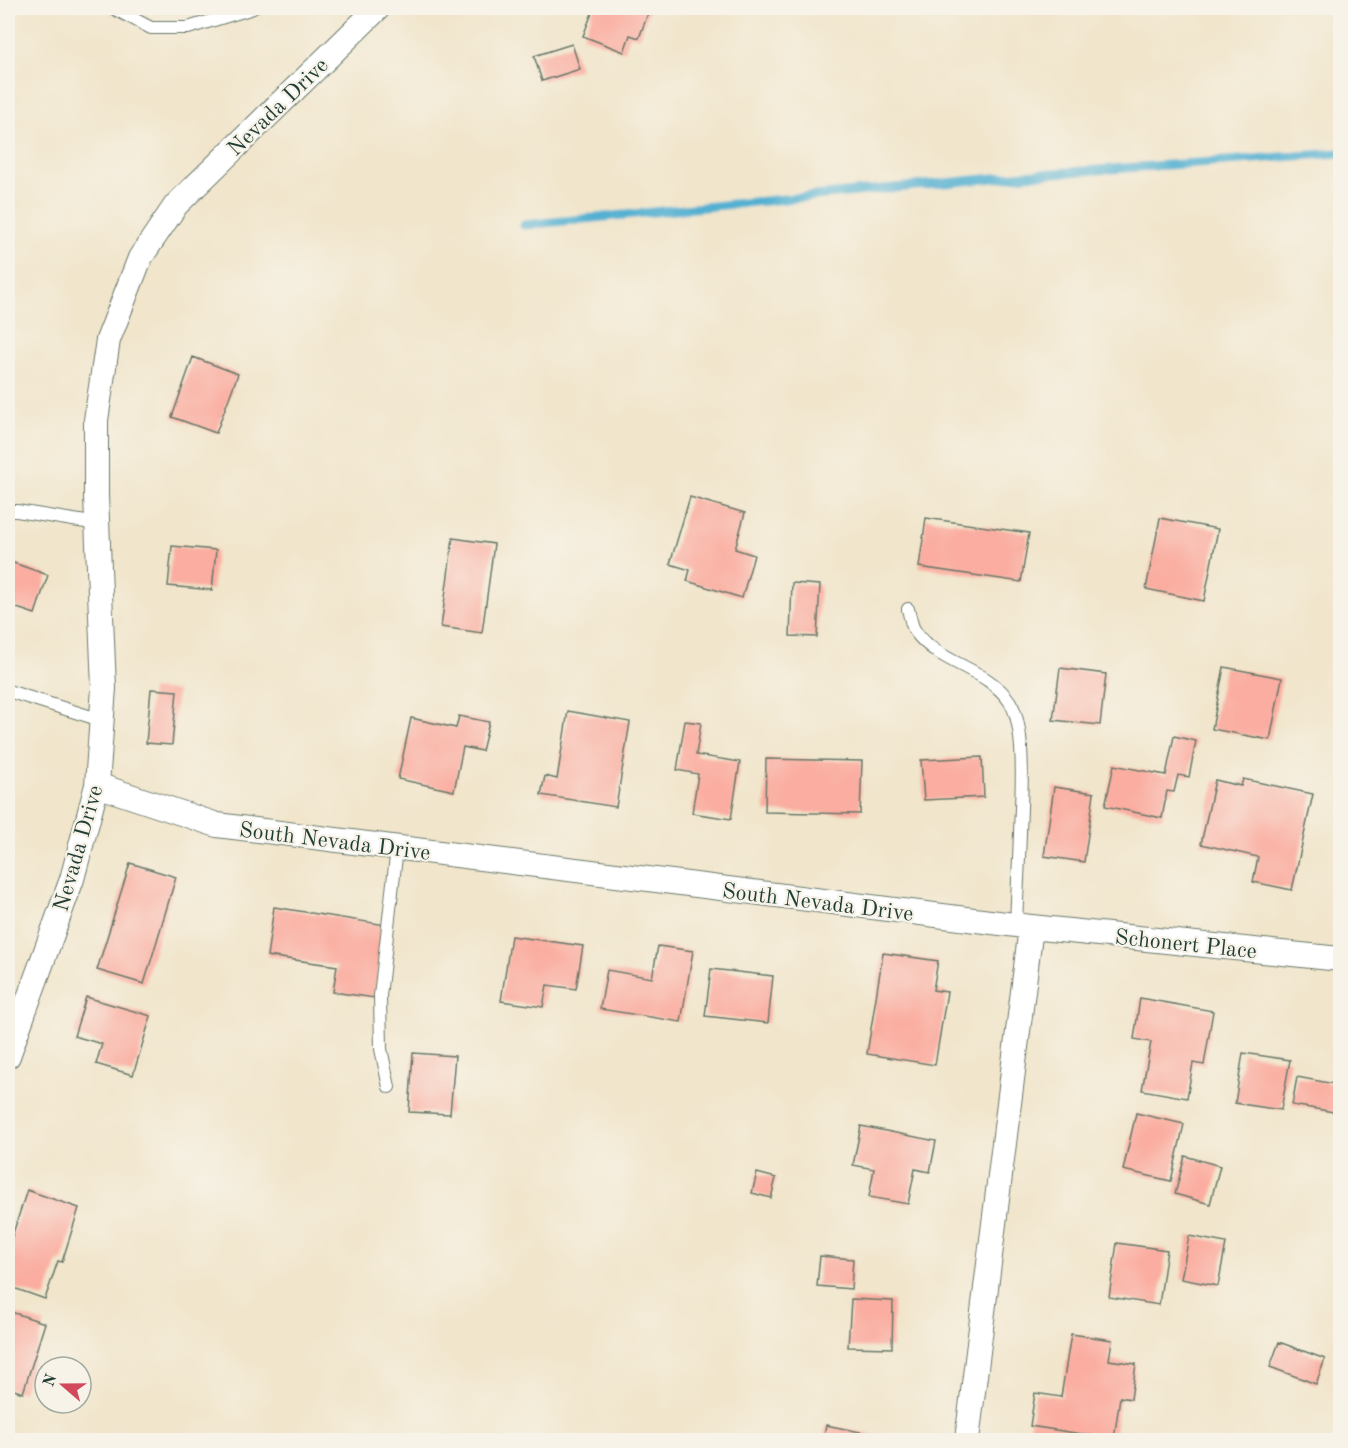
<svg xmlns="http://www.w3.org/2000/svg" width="1348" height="1448" viewBox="0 0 1348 1448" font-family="'Old Standard TT',serif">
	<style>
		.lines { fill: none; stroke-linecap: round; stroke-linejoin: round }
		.stream { stroke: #53b0d1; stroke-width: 9 }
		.building { fill: #faada0 }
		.service-casing { stroke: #687869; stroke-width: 14 }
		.minor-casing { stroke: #687869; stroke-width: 26 }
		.service { stroke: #fff; stroke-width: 12 }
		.minor { stroke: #fff; stroke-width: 24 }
		.labels { text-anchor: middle; stroke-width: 4.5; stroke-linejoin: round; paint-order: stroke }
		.street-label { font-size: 22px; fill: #1f3d34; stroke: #f7f3e8 }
	</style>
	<rect width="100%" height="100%" fill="#f7f3e8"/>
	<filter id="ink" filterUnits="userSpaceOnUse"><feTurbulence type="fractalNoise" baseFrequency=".0167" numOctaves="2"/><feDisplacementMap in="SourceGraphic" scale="12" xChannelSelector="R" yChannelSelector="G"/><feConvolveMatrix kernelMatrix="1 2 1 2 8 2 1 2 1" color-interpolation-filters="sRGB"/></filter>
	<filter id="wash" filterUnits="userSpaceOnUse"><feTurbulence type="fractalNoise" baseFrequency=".008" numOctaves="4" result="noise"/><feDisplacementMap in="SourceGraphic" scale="24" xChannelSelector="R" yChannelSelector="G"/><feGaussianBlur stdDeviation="1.35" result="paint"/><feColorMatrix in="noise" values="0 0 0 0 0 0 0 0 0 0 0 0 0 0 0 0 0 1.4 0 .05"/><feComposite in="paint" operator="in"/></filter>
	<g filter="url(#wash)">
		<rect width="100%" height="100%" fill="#f1e5cb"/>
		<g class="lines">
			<path class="stream" d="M524,225L1025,175L1340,153"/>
		</g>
		<g id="blocks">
			<path class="building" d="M594,8H650L639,38L630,35L624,52L583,36Z
				M572,44L580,69L542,81L534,56Z
				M193,357L238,374L216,433L172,417Z
				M690,497L745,513L735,549L754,555L742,598L687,581L690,570L670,564Z
				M926,518L1029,533L1021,582L919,567Z
				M1160,518L1218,529L1204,601L1146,589Z
				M453,538L494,544L482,633L441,627Z
				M172,546L216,550L212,590L168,586Z
				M8,561L48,575L35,614L8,605Z
				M792,583L820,585L817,637L790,636Z
				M1224,667L1282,678L1270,740L1212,729Z
				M1060,668L1106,674L1100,725L1053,720Z
				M151,689L177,691L172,745L146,743Z
				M568,711L630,722L616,807L541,795L545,776L557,779Z
				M459,716L489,722L482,751L463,747L454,791L398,779L411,718L456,728Z
				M685,721L701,723L696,755L740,762L731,819L692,813L698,774L677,770Z
				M1174,736L1196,741L1189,777L1178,775L1174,792L1167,791L1162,818L1105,806L1114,765L1166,775Z
				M982,757L984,797L924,800L921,760Z
				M766,759L862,761L860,814L765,812Z
				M1243,779L1313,794L1292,890L1253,882L1258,857L1201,844L1215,780L1241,786Z
				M1054,787L1094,793L1084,862L1044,856Z
				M130,863L176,877L144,984L97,970Z
				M274,907L386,925L375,998L333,992L337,966L267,956Z
				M511,936L583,946L576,989L547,985L543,1007L501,1001Z
				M658,946L693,951L681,1022L600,1009L607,970L652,978Z
				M883,953L938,961L933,990L947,992L935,1065L867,1054Z
				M711,969L773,976L768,1023L705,1016Z
				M86,997L151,1016L133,1075L96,1064L102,1044L74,1036Z
				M1140,998L1213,1011L1204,1065L1193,1063L1187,1098L1142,1090L1151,1042L1134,1039Z
				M413,1053L455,1056L450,1114L409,1112Z
				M1243,1053L1290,1060L1281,1110L1235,1103Z
				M1297,1077L1340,1085V1113L1292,1105Z
				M1136,1113L1184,1124L1171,1181L1123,1170Z
				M861,1126L936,1141L930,1172L915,1169L908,1204L869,1197L874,1169L853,1165Z
				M1185,1156L1220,1166L1210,1204L1175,1194Z
				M757,1173L776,1178L771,1198L752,1193Z
				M27,1190L79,1208L62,1262L58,1261L45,1299L8,1286V1249Z
				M1189,1236L1226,1243L1218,1286L1181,1279Z
				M1117,1243L1167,1250L1159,1305L1109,1297Z
				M820,1256L853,1259L851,1289L817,1286Z
				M851,1299L893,1301L892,1348L848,1347Z
				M8,1311L45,1323L23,1393L8,1388Z
				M1071,1334L1112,1340L1109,1360L1136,1364L1131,1399L1120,1397L1114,1439L1030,1426L1035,1393L1061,1397Z
				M1279,1342L1325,1359L1316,1384L1270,1367Z
				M826,1425L885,1437L884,1440H823Z"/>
		</g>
	</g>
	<g filter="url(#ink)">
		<use href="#blocks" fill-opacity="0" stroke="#687869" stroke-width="1.5"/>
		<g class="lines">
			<defs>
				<path id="service" d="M113,8L151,28H188L253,8
					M8,511H17L98,524
					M908,609C910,616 911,625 915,631C938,664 988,668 1010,702C1027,729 1021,800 1020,833C1019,864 1017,895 1016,925
					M8,691L101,720
					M389,1087L381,1049L380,996L397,848"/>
				<path id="minor" d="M97,785L217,825L1031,927L1340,959
					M8,1056L72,879L97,785L104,688L96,496V420L108,340L140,258L176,205L378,8
					M967,1440L1031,927"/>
			</defs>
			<use href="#service" class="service-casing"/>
			<use href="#minor" class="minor-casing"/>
			<use href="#service" class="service"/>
			<use href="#minor" class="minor"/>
		</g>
	</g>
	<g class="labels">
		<g class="street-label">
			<text transform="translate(277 106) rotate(-44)" y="8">Nevada Drive</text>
			<text transform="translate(335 840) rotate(7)" y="8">South Nevada Drive</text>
			<text transform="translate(77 848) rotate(-74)" y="8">Nevada Drive</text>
			<text transform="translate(818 901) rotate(7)" y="8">South Nevada Drive</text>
			<text transform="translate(1186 943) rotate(6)" y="8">Schonert Place</text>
		</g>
	</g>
	<rect width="1348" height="1448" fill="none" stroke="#f7f3e8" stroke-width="30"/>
	<g transform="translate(63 1385) rotate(290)"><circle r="28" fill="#f7f3e8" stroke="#a1aaa0" stroke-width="1.5"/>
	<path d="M0-4.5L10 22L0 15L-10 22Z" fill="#d1495b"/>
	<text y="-9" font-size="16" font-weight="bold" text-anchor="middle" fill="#1f3d34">N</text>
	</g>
</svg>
